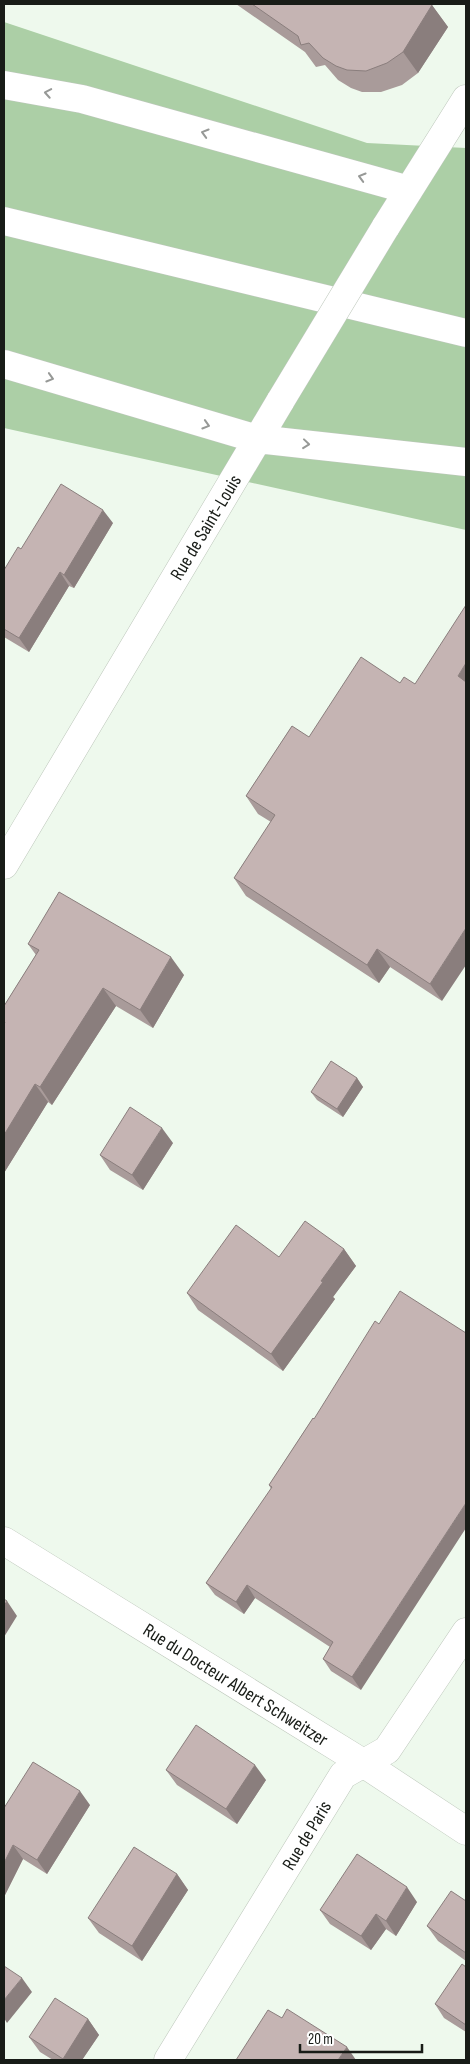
<svg xmlns="http://www.w3.org/2000/svg" width="470" height="2064" viewBox="0 0 470 2064" font-family="'Sofia Sans Condensed',sans-serif">
	<style>
		.green { fill: #accfa6 }
		.lines { fill: none; stroke-linecap: round; stroke-linejoin: round }
		.minor-casing { stroke: #bdc7bb; stroke-width: 29 }
		.secondary-casing { stroke: #bdc7bb; stroke-width: 29 }
		.minor { stroke: #fff; stroke-width: 28 }
		.secondary { stroke: #fff; stroke-width: 28 }
		.secondary-bridge-casing { stroke: #bdc7bb; stroke-width: 29; stroke-linecap: butt }
		.secondary-bridge { stroke: #fff; stroke-width: 28 }
		.wall { fill: #a99b9a }
		.shaded-wall { fill: #8a7e7d }
		.building { fill: #c5b4b3; stroke: #8a7e7d }
		.oneway { stroke: #979997 }
		.labels { text-anchor: middle; stroke-width: 5; stroke-linejoin: round; paint-order: stroke }
		.street-label { font-size: 19px; fill: #181c17; stroke: #fff }
	</style>
	<rect width="100%" height="100%" fill="#eef9ed"/>
	<path class="green" d="M4,22L367,143L466,148V530L4,428Z"/>
	<g class="lines">
		<defs>
			<path id="minor" d="M4,1541L363,1763L466,1831
				M168,2060L343,1775L387,1750L466,1632"/>
			<path id="secondary" d="M4,85L82,99L409,190
				M4,221L466,333
				M385,228L466,99
				M4,364L257,439L466,462
				M4,865L281,400"/>
		</defs>
		<use href="#minor" class="minor-casing"/>
		<use href="#secondary" class="secondary-casing"/>
		<use href="#minor" class="minor"/>
		<use href="#secondary" class="secondary"/>
		<defs>
			<path id="secondary-bridge" d="M281,400L385,228"/>
		</defs>
		<use href="#secondary-bridge" class="secondary-bridge-casing"/>
		<use href="#secondary-bridge" class="secondary-bridge"/>
	</g>
	<path class="wall" d="M236,4H431L448,27L418,73L402,85L381,92H362L351,88L338,80L325,65L316,67L305,52Z
		M113,523L74,588L69,586L29,652L4,637V570L21,549Z
		M292,726L442,1001L390,967L379,983L246,896L234,878L271,822L258,814L246,796Z
		M28,944L184,975L153,1028L116,1006L52,1105L48,1102L4,1173V1006L36,955Z
		M357,1078L363,1087L343,1117L317,1100L311,1092Z
		M173,1143L143,1190L110,1170L100,1155Z
		M344,1249L356,1266L333,1297L335,1299L283,1371L198,1310L187,1293L279,1257Z
		M313,1418L361,1690L331,1671L323,1659L330,1647L255,1598L244,1614L215,1595L206,1583L271,1489L269,1485Z
		M166,1770L266,1780L237,1824L177,1785Z
		M90,1805L47,1874L23,1859L4,1897V1808Z
		M177,1874L188,1890L142,1961L99,1933L88,1918Z
		M466,1901V1961L438,1941L427,1926Z
		M417,1902L396,1936L386,1929L371,1950L330,1924L320,1910Z
		M466,1967V2032L444,2018L435,2004Z
		M88,2019L99,2035L82,2060H53L40,2052L29,2037Z"/>
	<path class="shaded-wall" d="M432,5L448,27L418,73L403,52Z
		M103,510L113,523L74,588L64,575Z
		M60,572L69,586L29,652L19,638Z
		M466,663V688L458,676Z
		M466,928V965L442,1001L430,984Z
		M377,949L390,967L379,983L367,965Z
		M171,957L184,975L153,1028L140,1010Z
		M103,988L116,1006L52,1105L40,1087Z
		M357,1078L363,1087L343,1117L337,1109Z
		M35,1084L48,1102L4,1173V1135Z
		M162,1128L173,1143L143,1190L132,1175Z
		M344,1249L356,1266L333,1297L335,1299L283,1371L271,1354L321,1281Z
		M466,1503V1528L361,1690L352,1677Z
		M247,1585L255,1598L244,1614L236,1602Z
		M7,1601L17,1616L4,1637V1606Z
		M255,1765L266,1780L237,1824L226,1809Z
		M80,1791L90,1805L47,1874L37,1860Z
		M13,1845L23,1859L4,1897V1863Z
		M177,1874L188,1890L142,1961L132,1946Z
		M407,1887L417,1902L396,1936L386,1921Z
		M376,1914L386,1929L371,1950L361,1936Z
		M22,1978L32,1992L7,2023L4,2018V2000Z
		M88,2019L99,2035L82,2060H64L63,2059Z
		M347,2047L356,2060H338Z"/>
	<path class="building" d="M252,4H431L432,5L403,52L387,63L366,71L347,70L336,66L323,58L309,43L301,45L298,36Z
		M61,484L103,510L64,575L60,572L19,638L4,629V570L18,547L21,549Z
		M466,605V663L458,676L466,682V928L430,984L377,949L367,965L234,878L275,815L246,796L292,726L309,737L361,657L400,683L404,677L415,684Z
		M59,892L171,957L140,1010L103,988L40,1087L35,1084L4,1135V1024L5,1022L4,1021V1006L39,950L28,944Z
		M331,1061L357,1078L337,1109L311,1092Z
		M130,1107L162,1128L132,1175L100,1155Z
		M305,1221L344,1249L321,1281L323,1282L271,1354L187,1293L236,1225L279,1257Z
		M400,1291L466,1333V1503L352,1677L323,1659L333,1642L247,1585L236,1602L206,1583L272,1487L269,1485L313,1418L314,1419L375,1321L379,1324Z
		M4,1599L7,1601L4,1606Z
		M196,1725L255,1765L226,1809L166,1770Z
		M33,1762L80,1791L37,1860L13,1845L4,1863V1808Z
		M134,1847L177,1874L132,1946L88,1918Z
		M357,1854L407,1887L386,1921L376,1914L361,1936L320,1910Z
		M451,1891L466,1901V1953L427,1926Z
		M462,1964L466,1967V2025L435,2004Z
		M4,1966L22,1978L4,2000Z
		M55,1998L88,2019L63,2059L29,2037Z
		M287,2009L347,2047L338,2060H236L268,2010L282,2018Z"/>
	<defs><path id="oneway-chevron" d="M-2-3.5L2.5 0L-2 3.5" fill="none" stroke-width="1.6" stroke-linecap="round" stroke-linejoin="round" transform="scale(1.25)"/></defs>
	<g class="oneway">
		<use href="#oneway-chevron" transform="translate(48 93) rotate(-170)"/>
		<use href="#oneway-chevron" transform="translate(205 133) rotate(-164)"/>
		<use href="#oneway-chevron" transform="translate(362 177) rotate(-164)"/>
		<use href="#oneway-chevron" transform="translate(50 378) rotate(17)"/>
		<use href="#oneway-chevron" transform="translate(206 425) rotate(17)"/>
		<use href="#oneway-chevron" transform="translate(306 444) rotate(6)"/>
	</g>
	<g class="labels">
		<g class="street-label">
			<text transform="translate(205 527) rotate(-59)" y="7">Rue de Saint-Louis</text>
			<text transform="translate(236 1684) rotate(32)" y="7">Rue du Docteur Albert Schweitzer</text>
			<text transform="translate(306 1835) rotate(-59)" y="7">Rue de Paris</text>
		</g>
	</g>
	<rect width="470" height="2064" fill="none" stroke="#181c17" stroke-width="10"/>
	<path d="M300 2044v8h122v-8" fill="none" stroke="#181c17" stroke-width="2.5"/>
	<text x="308" y="2044" font-size="15" fill="#181c17" stroke="#ffffff" stroke-width="4" paint-order="stroke">20 m</text>
</svg>
